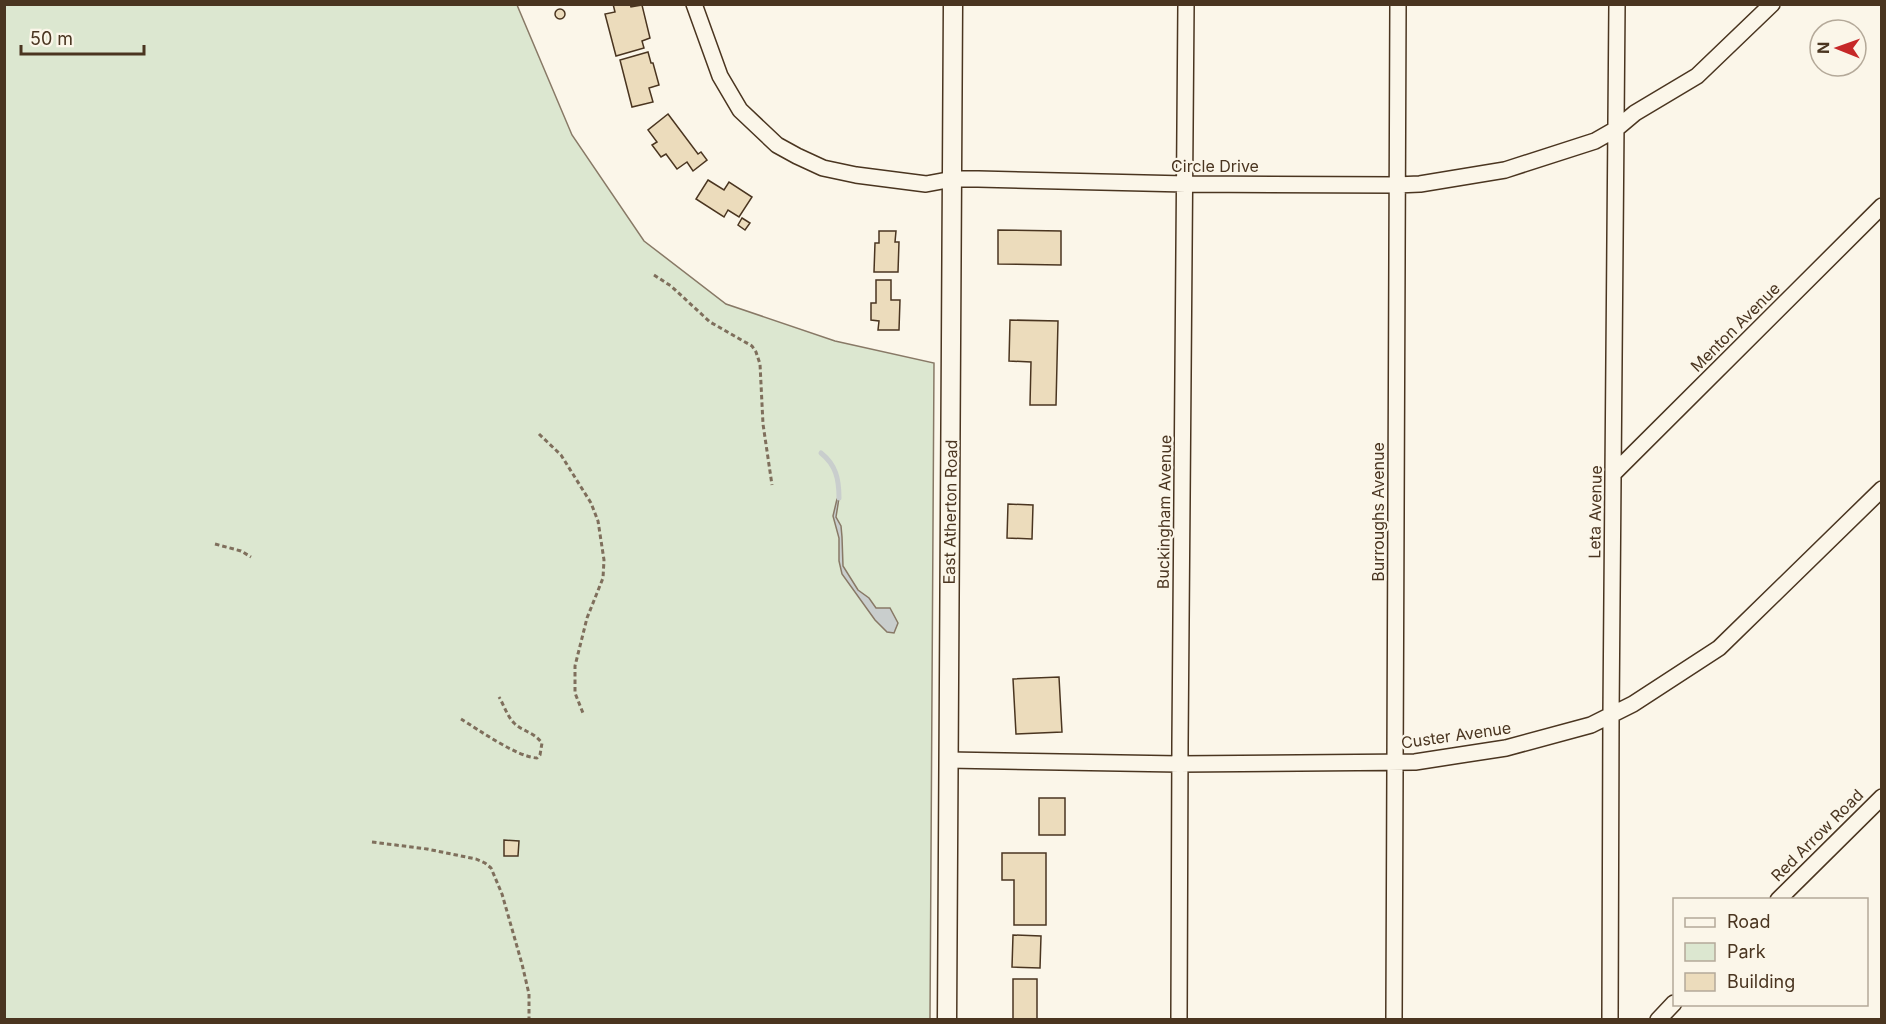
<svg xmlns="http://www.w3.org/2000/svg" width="1886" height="1024" viewBox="0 0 1886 1024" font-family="Inter,sans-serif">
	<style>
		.green { fill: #dce7d0; stroke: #887966; stroke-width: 1.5 }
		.water { fill: #c9cecd; stroke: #887966; stroke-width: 1.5 }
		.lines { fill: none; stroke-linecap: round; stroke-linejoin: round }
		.stream { stroke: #c9cecd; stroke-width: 5 }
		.building { fill: #ecdcbc; stroke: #4a3520; stroke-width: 1.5 }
		.minor-casing { stroke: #4a3520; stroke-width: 18 }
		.tertiary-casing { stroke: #4a3520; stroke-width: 21 }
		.path { stroke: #7f6f5c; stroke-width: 3; stroke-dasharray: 4.5 3; stroke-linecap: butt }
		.minor { stroke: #fbf6e9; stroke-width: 15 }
		.tertiary { stroke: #fbf6e9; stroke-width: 18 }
		.labels { text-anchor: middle; stroke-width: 4.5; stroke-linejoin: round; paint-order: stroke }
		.street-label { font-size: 16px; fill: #4a3520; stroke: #fbf6e9 }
	</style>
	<rect width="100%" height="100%" fill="#fbf6e9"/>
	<path class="green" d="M5,5H517L572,135L644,241L726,304L835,341L934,363L930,1019L5,1020Z"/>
	<path class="water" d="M839,498L836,517L841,526L842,537L843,566L858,590L869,598L876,608H890L898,623L894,633L887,632L875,620L842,574L839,561V538L833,516L837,499Z"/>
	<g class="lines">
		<path class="stream" d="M821,453C836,465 839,479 839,498"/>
	</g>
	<path class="building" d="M613,4H630L631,7L642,5L650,38L642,41L644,48L616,56L605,14L615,12Z
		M555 14a5 5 0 1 1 10 0a5 5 0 1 1-10 0Z
		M648,52L651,63H653L659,85L649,88L653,102L632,107L620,60Z
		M668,114L698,154L701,152L707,160L693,171L687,162L677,169L666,154L661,157L652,145L657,142L648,130Z
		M708,180L724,190L729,182L752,197L739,217L728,210L724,217L696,199Z
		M742,218L750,223L745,230L738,225Z
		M998,230L1061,231V265L998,264Z
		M879,231H896L895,242H899L898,272H874L875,243H879Z
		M876,280H891V300H900L899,330H878L879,321L871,320V303H876Z
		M1010,320L1058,321L1056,405H1030L1031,362L1009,361Z
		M1008,504L1033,505L1032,539L1007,538Z
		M1059,677L1062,732L1016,734L1013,679Z
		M1039,798H1065V835H1039Z
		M504,840L519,841L518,856H504Z
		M1002,853H1046V925H1014V880H1002Z
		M1013,935L1041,936L1040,968L1012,967Z
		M1013,979H1037V1020H1013Z"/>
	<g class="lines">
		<defs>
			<path id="minor" d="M694,4L720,76L740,110L777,145L797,156L823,168L856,175L926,184L953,179H978L1186,184L1396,185L1420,184L1505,170L1595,141L1616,129L1635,113L1697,76L1772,4
				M1614,473L1882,206
				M948,760L1179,764L1415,762L1506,748L1591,725L1633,704L1719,648L1882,489
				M1778,900L1882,797
				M1179,1020L1180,744L1186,4
				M1394,1020L1398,4
				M1610,1020L1611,715L1617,4
				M1658,1020L1674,1003"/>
			<path id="tertiary" d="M947,1020L953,4"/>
		</defs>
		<use href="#minor" class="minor-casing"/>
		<use href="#tertiary" class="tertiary-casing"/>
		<path class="path" d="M654,275L671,286L710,322L752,346L756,352L760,364L763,424L772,485
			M539,434L561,455L591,503L598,521L604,560L603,578L587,618L575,666V693L583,713
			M215,544L241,551L251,557
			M461,719C479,730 517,757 537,758L540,755L542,743C533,731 523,732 514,723C507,716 504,705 499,697
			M372,842L427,849L476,859L485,863L491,868L502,894L522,964L529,994V1020"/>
		<use href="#minor" class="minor"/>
		<use href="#tertiary" class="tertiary"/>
	</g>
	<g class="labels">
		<g class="street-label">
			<text x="1215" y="172">Circle Drive</text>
			<text transform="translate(1735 327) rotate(-45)" y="6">Menton Avenue</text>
			<text transform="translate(950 512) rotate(-89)" y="6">East Atherton Road</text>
			<text transform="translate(1164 512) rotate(-89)" y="6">Buckingham Avenue</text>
			<text transform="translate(1378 512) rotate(-90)" y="6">Burroughs Avenue</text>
			<text transform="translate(1595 512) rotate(-89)" y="6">Leta Avenue</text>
			<text transform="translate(1456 735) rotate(-8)" y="6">Custer Avenue</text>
			<text transform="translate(1817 835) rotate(-45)" y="6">Red Arrow Road</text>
		</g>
	</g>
	<rect width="1886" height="1024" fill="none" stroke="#4a3520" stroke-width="12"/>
	<rect x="1673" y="898" width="195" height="108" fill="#fbf6e9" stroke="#b4a999" stroke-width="1.5"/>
	<rect x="1685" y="918" width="30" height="9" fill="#fbf6e9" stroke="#b4a999" stroke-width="1.5"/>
	<text x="1727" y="928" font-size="18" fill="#4a3520">Road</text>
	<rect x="1685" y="943" width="30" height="18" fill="#dce7d0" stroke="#b4a999" stroke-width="1.5"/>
	<text x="1727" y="958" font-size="18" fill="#4a3520">Park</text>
	<rect x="1685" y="973" width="30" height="18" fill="#ecdcbc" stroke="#b4a999" stroke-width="1.5"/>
	<text x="1727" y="988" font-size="18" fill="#4a3520">Building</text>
	<g transform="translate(1838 48) rotate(271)"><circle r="28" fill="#fbf6e9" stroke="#b4a999" stroke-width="1.5"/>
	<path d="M0-4.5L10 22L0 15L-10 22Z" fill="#c62828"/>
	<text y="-9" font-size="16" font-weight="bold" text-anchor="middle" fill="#4a3520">N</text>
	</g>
	<path d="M21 45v9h123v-9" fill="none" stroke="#4a3520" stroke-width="3"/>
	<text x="30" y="45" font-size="18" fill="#4a3520" stroke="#fbf6e9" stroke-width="4.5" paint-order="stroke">50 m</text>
</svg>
